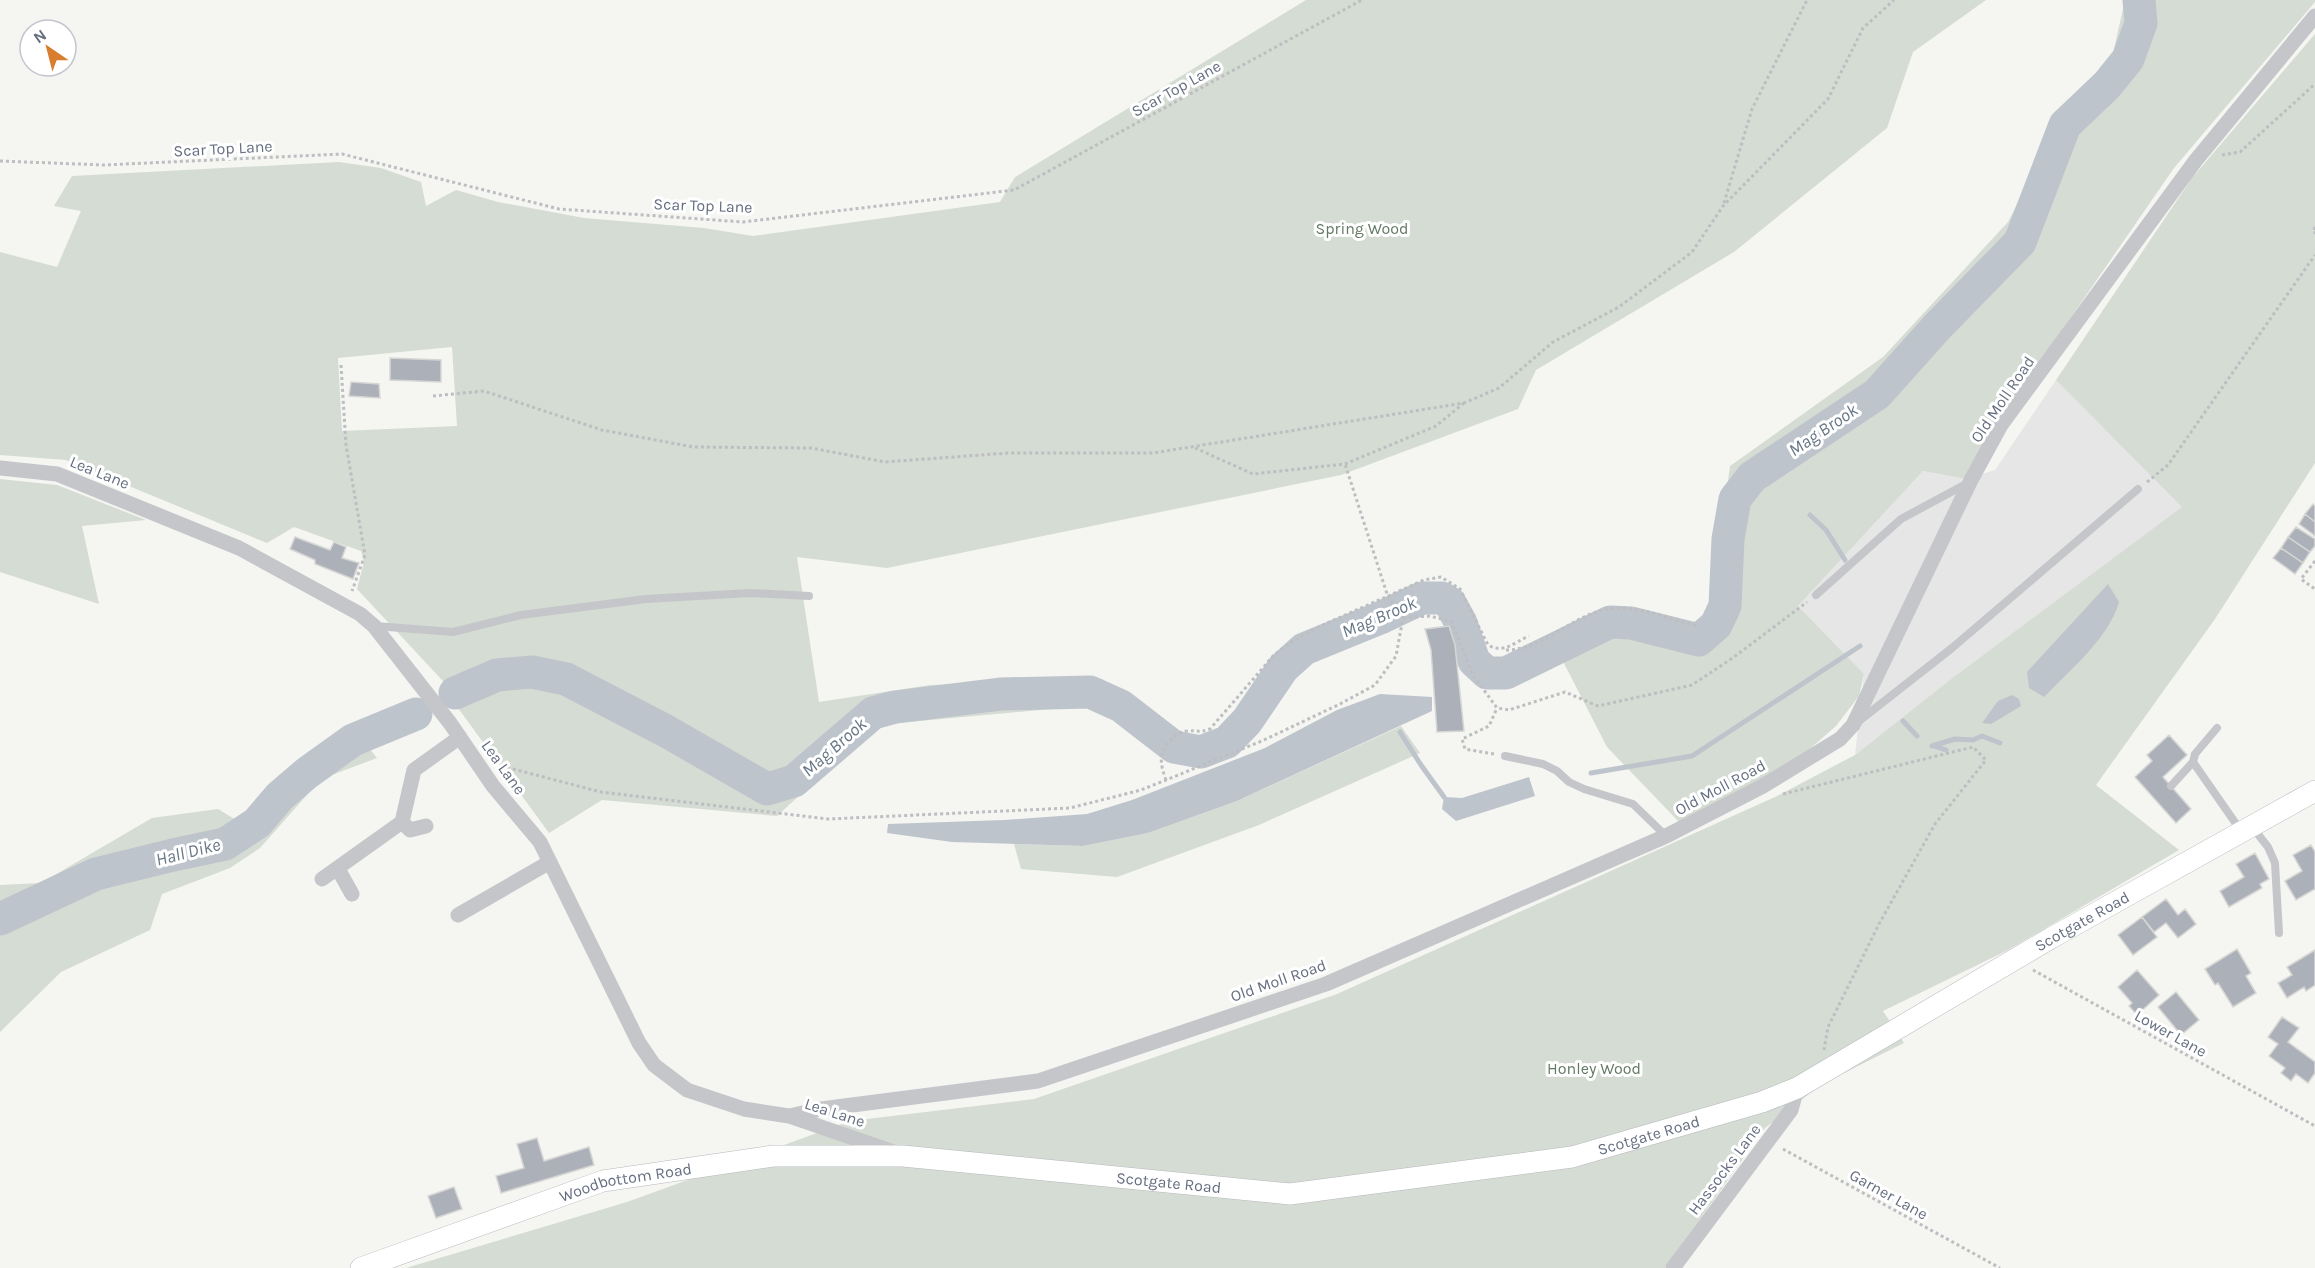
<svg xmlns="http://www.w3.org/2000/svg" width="2315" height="1268" viewBox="0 0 2315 1268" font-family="Karla,sans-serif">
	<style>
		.built { fill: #e5e6e5 }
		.green { fill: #d5dcd3; fill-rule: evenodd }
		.water { fill: #bec4cb }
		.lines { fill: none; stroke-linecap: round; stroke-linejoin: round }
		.stream { stroke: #bec4cb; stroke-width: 5 }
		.river { stroke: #bec4cb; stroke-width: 33 }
		.building { fill: #acb0b8; stroke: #d6d7d5; stroke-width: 1.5 }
		.secondary-casing { stroke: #b6b8be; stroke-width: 22 }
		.path { stroke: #bdbec1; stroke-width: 3; stroke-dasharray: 3 3; stroke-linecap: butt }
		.lane { stroke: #c4c6ca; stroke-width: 8 }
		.street { stroke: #c4c6ca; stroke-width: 15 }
		.secondary { stroke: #fff; stroke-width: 21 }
		.labels { text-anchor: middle; stroke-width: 6; stroke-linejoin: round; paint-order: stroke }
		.street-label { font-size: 16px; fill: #666f81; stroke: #fff }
		.park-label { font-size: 16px; fill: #647965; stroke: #fff }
		.water-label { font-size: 18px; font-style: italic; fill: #677685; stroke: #fff }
	</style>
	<rect width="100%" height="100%" fill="#f5f5f2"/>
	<path class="built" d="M2056,380L2183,507L1951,679L1855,755L1864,674L1798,606L1923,471L1966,479L1995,470Z"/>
	<path class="green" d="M1306,0H1986L1913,52L1887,128L1734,252L1536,370L1518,409L1341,475L887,568L797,557L819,702L930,685L1103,679L1107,704L876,725L777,816L602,800L549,833L458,708L442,680L357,589L364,562L361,551L294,527L267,543L66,460L0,455V252L57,267L81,211L54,206L72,176L339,162L381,168L421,182L426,206L456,190L498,202L584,218L704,228L753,236L1000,202L1015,177ZM452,347L457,426L342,431L338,358Z
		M2125,0H2315V2L2174,168L1989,436L1966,479L1923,471L1798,606L1864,674L1859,696L1836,726L1796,761L1681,824L1607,747L1552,640L1605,615H1630L1699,631L1709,623L1730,466L1883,357L2008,222L2063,114L2109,71Z
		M2315,34V463L2215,619L2096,785L2179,850L2008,950L1883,1011L1904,1043L1822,1084L1765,1128L1665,1268H406L627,1202L850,1121L1034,1099L1337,994L1775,797L1855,755L1951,679L2182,507L2056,380L2192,178Z
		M0,479L57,485L146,520L82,526L99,604L0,572Z
		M1401,726L1420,753L1259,825L1117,877L1021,869L1014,844L1083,846L1148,833L1237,801Z
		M354,729L377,758L321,779L260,848L230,868L162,894L150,930L61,972L0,1032V885L41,883L152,818L218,809L241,823L305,761Z"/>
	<path class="water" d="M2108,584L2119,602C2109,638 2070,670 2044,697L2029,688L2027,672Z
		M1380,694L1432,697V711L1237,801L1148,833L1083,846L952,842L887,833L888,824L1004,820L1087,814L1132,800L1265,748L1337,710Z
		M2012,695L2019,699L2021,706L1991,724L1982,723L1998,701Z
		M1529,777L1535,796L1456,821L1442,809L1444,797L1462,798Z"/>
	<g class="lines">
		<path class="stream" d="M1810,515L1826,530L1845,560
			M1903,721L1917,736
			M1400,732L1421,765L1444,797
			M1932,746L1955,739L1973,740L1982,736L2000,743
			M1934,746L1946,750
			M1591,773L1692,756L1860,646"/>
		<path class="river" d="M455,693L497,675L532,672L566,679L666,731L767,789L794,781L873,713L895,707L1000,694L1090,692L1121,706L1174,747L1201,752L1227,742L1247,721L1283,668L1304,649L1380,618L1422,598H1442L1450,603L1461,623L1474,661L1487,673H1506L1610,622L1631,623L1699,640L1716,625L1725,606L1728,539L1735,499L1752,477L1877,394L1937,327L2020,242L2065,125L2107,85L2128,59L2141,23L2139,0
			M0,919L96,874L173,855L225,844L257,823L280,796L307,773L353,740L416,714"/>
	</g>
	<path class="building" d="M390,358L441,360V382L390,380Z
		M351,382L379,384L380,398L349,396Z
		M2313,504L2315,506V522L2305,514Z
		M2305,514L2315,522V536L2299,524Z
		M2296,527L2315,539V546L2310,552L2288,537Z
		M295,537L330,550L334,542L346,547L342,558L359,563L353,579L315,564V560L290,549Z
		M2288,537L2310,552L2303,563L2281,548Z
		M2281,548L2303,563L2295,574L2273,558Z
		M1449,626L1455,645L1464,731L1437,732L1431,650L1425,629Z
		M2169,735L2187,755L2163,777L2191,809L2176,823L2135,777L2152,761L2147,755Z
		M2311,845L2315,852V889L2296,900L2285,881L2302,871L2293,855Z
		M2255,853L2269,879L2260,884L2262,888L2229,907L2220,891L2244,877L2236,864Z
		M2166,899L2178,915L2185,909L2196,924L2178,938L2166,923L2154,932L2142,917Z
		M2142,917L2157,937L2133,955L2118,935Z
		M2237,949L2251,973L2246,976L2256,993L2233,1007L2218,983L2215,985L2205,969Z
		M2315,950V985L2306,991L2304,987L2287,998L2278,983L2292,975L2287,967Z
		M2137,970L2159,995L2137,1015L2129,1006L2132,1003L2118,987Z
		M2176,992L2199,1020L2181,1035L2158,1007Z
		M2282,1017L2299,1028L2288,1042L2315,1062V1073L2308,1083L2296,1074L2291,1081L2281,1073L2285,1068L2269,1056L2278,1044L2268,1037Z
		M537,1138L544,1161L589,1147L594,1165L501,1193L496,1176L524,1168L517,1144Z
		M454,1187L462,1209L436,1218L428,1196Z"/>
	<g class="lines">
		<defs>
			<g id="secondary">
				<path id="s1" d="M361,1268L603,1181L773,1156H903L1290,1194L1572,1157L1762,1102L1797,1088L2051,938L2315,791"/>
			</g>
		</defs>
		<use href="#secondary" class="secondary-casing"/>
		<path class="path" d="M2222,155L2240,152L2315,84
			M0,161L104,165L342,154L559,209L743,222L1014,190L1362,0
			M1724,203L1752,109L1807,0
			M2315,227L2313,232L2315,233
			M341,365L346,445L365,555L352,591
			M433,396L484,391L602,430L693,447L811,448L885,462L1008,453H1153L1464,403L1499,388L1553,342L1619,307L1692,252L1723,206L1828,99L1863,28L1894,0
			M1195,448L1253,474L1345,464L1436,426L1464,403
			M2147,482L2168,465L2315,255
			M2315,561L2301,579L2315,589
			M1403,618L1429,616L1451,621L1473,675L1497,708L1509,710L1565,692L1598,706L1692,685L1734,657L1807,602
			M1506,650C1540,650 1568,620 1599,611C1630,601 1668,619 1698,626
			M1494,754L1465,749L1462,739L1489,726L1497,708
			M501,769L509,768L601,792L828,819L1070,808L1141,790L1166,780L1264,740L1340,704L1375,685L1396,656L1403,618L1388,597L1345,464
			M1166,780C1163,772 1159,760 1163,752C1166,743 1177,731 1187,731C1197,730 1199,733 1210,729L1274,655L1287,645L1316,628L1424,580L1441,577L1460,589L1488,645C1504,654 1513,643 1529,636
			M1783,794L1973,747L1986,760L1935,824L1879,924L1828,1027L1824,1050
			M2033,970L2315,1126
			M1783,1149L2000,1268"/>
		<path class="lane" d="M1816,595L1901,519L1966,484
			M375,626L453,632L521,615L646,599L750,593L809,596
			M1859,721L1952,648L2138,489
			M1505,756L1543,764L1557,771L1569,782L1584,789L1633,804L1666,836
			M2193,762L2241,831
			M2171,786L2193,762L2195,754L2217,728
			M2253,828L2268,847L2275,863L2279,933"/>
		<path class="street" d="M0,468L57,474L239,548L360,614L374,626L450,723L493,786L540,842L639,1043L654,1065L687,1090L744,1109L789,1116L897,1153
			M402,822L410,830L426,826
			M338,869L352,894
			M322,879L402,822L414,770L460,737
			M458,915L550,862
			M789,1116L821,1109L1038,1081L1326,984L1666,836L1763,786L1840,739L1853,725L1970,482L2001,425L2196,160L2315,16
			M1673,1268L1791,1110L1797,1088"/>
		<use href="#secondary" class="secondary"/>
	</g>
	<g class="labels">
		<g class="street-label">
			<text transform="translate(1176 88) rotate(-29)" y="6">Scar Top Lane</text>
			<text transform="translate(223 148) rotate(-3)" y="6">Scar Top Lane</text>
			<text transform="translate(703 205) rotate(2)" y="6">Scar Top Lane</text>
			<text transform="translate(2002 399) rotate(-56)" y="6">Old Moll Road</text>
			<text transform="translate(100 472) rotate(22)" y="6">Lea Lane</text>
			<text transform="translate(504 767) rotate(54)" y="6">Lea Lane</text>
			<text transform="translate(1720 787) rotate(-28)" y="6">Old Moll Road</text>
			<text dy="6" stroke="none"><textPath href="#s1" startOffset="1798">Scotgate Road</textPath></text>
			<text transform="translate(1278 980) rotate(-19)" y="6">Old Moll Road</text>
			<text transform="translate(2171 1033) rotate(29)" y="6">Lower Lane</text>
			<text transform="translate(835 1112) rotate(18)" y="6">Lea Lane</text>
			<text dy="6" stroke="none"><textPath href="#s1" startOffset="1312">Scotgate Road</textPath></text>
			<text transform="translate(1724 1169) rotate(-53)" y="6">Hassocks Lane</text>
			<text dy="6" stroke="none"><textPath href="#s1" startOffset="826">Scotgate Road</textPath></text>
			<text dy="6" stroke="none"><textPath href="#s1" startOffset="279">Woodbottom Road</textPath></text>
			<text transform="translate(1889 1194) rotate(29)" y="6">Garner Lane</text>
		</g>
		<g class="park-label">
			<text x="1362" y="234">Spring Wood</text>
			<text x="1594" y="1074">Honley Wood</text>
		</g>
		<g class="water-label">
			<text transform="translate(1823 430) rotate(-34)" y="6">Mag Brook</text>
			<text transform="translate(1379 617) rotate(-23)" y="6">Mag Brook</text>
			<text transform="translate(834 747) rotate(-41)" y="6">Mag Brook</text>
			<text transform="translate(188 852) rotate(-14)" y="6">Hall Dike</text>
		</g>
	</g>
	<g transform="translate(48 48) rotate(325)"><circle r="28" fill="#ffffff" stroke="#c2c5cd" stroke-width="1.5"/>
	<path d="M0-4.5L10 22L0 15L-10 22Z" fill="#d97e2f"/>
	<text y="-9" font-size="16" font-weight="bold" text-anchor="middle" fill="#666f81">N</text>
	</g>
</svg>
